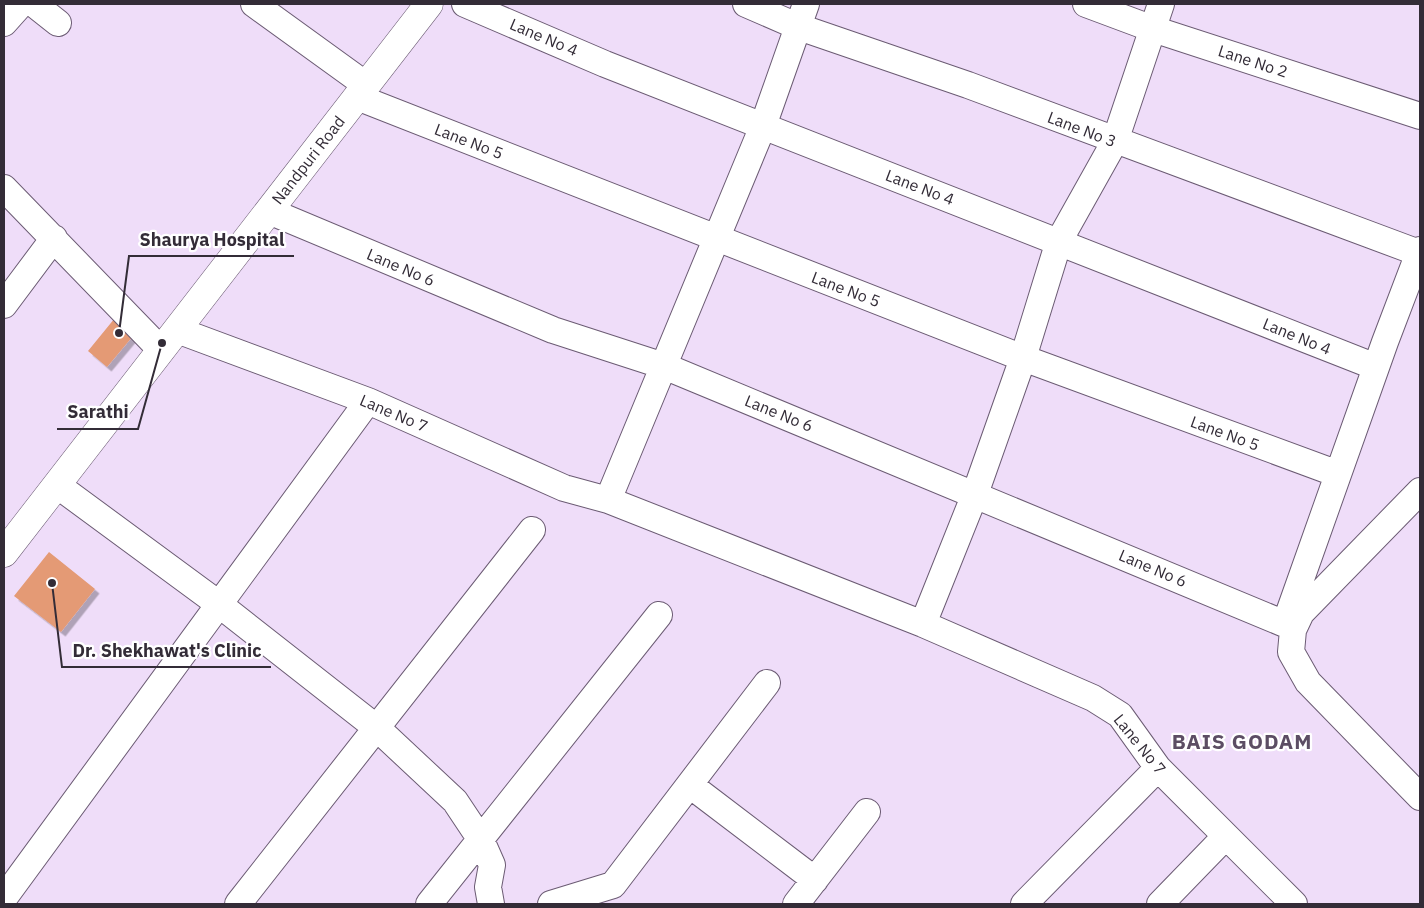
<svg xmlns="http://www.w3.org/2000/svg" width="1424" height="908" viewBox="0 0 1424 908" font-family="'IBM Plex Sans',sans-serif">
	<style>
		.building { fill: #e49a74; filter: url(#shadow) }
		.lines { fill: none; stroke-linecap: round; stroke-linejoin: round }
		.minor-casing { stroke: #6b5b73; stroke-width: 28 }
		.tertiary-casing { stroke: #6b5b73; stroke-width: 29 }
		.minor { stroke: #fff; stroke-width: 26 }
		.tertiary { stroke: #fff; stroke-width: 28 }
		.labels { text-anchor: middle; stroke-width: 4.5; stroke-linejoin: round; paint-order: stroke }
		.street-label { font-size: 16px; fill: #332c37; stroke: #fff }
		.district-label { font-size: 21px; font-weight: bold; letter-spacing: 1px; fill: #5c4d64; stroke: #fff }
		.leader { fill: none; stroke: #332c37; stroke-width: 2 }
		.callout-dot { fill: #332c37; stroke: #fff; stroke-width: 2 }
		.callout-label { font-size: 18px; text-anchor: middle; font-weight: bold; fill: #332c37; stroke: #fff; stroke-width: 4.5; stroke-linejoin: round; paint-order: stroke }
	</style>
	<defs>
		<filter id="shadow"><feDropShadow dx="4.5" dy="4.5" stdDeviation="0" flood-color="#0004"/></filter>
	</defs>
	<rect width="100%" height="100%" fill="#efddf9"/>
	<path class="building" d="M119,313L138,330L107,367L88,351Z
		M49,552L95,589L61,632L14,596Z"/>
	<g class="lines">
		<defs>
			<path id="minor" d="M34,4L58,23
				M254,4L366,85
				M465,4L605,64L1376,367
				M746,4L799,27L968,85L1419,253
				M1086,4L1153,29L1420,116
				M4,23L21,4
				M357,97L1023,358L1338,474
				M4,188L161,350
				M269,211L553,330L664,366L1285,624L1385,342L1420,250
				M4,305L54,238
				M177,330L368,401L564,488L608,500L923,624L1093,698L1120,715L1158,768L1294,904
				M57,485L220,605L378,729L455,801L481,840L492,865L488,887L491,904
				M1420,491L1301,613L1293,630L1291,652L1308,682L1420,797
				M608,500L763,126L806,4
				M923,624L975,494L1023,358L1059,241L1115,141L1161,4
				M690,785L815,880
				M4,898L368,401
				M238,904L532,530
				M429,904L659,615
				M551,904L613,885L767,683
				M796,904L867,812
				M1024,904L1158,768
				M1160,904L1225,837"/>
			<path id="tertiary" d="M4,553L429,4"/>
		</defs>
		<use href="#minor" class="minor-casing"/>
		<use href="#tertiary" class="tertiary-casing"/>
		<use href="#minor" class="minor"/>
		<use href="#tertiary" class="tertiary"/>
	</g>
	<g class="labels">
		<g class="street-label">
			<text transform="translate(544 37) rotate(23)" y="6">Lane No 4</text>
			<text transform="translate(1253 61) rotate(18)" y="6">Lane No 2</text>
			<text transform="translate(1082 129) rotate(21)" y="6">Lane No 3</text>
			<text transform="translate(469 141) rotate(21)" y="6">Lane No 5</text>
			<text transform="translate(308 160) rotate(-52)" y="6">Nandpuri Road</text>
			<text transform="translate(920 187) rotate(21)" y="6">Lane No 4</text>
			<text transform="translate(401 267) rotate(23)" y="6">Lane No 6</text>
			<text transform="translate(846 289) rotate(21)" y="6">Lane No 5</text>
			<text transform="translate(1297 336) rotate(22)" y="6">Lane No 4</text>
			<text transform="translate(394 413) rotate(23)" y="6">Lane No 7</text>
			<text transform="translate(779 413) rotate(22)" y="6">Lane No 6</text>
			<text transform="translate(1225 433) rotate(20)" y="6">Lane No 5</text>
			<text transform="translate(1153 568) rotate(23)" y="6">Lane No 6</text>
			<text transform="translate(1140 744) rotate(51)" y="6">Lane No 7</text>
		</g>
		<g class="district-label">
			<text x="1242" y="749">BAIS GODAM</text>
		</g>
	</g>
	<path class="leader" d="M119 333L129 256H294M162 343L138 429H57M52 583L62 667H271"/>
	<g class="callout-dot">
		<circle cx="119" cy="333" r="5"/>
		<circle cx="162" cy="343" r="5"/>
		<circle cx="52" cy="583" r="5"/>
	</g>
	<g class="callout-label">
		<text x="212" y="246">Shaurya Hospital</text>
		<text x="98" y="418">Sarathi</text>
		<text x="167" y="657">Dr. Shekhawat's Clinic</text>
	</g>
	<rect width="1424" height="908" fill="none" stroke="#332c37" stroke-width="10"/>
</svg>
